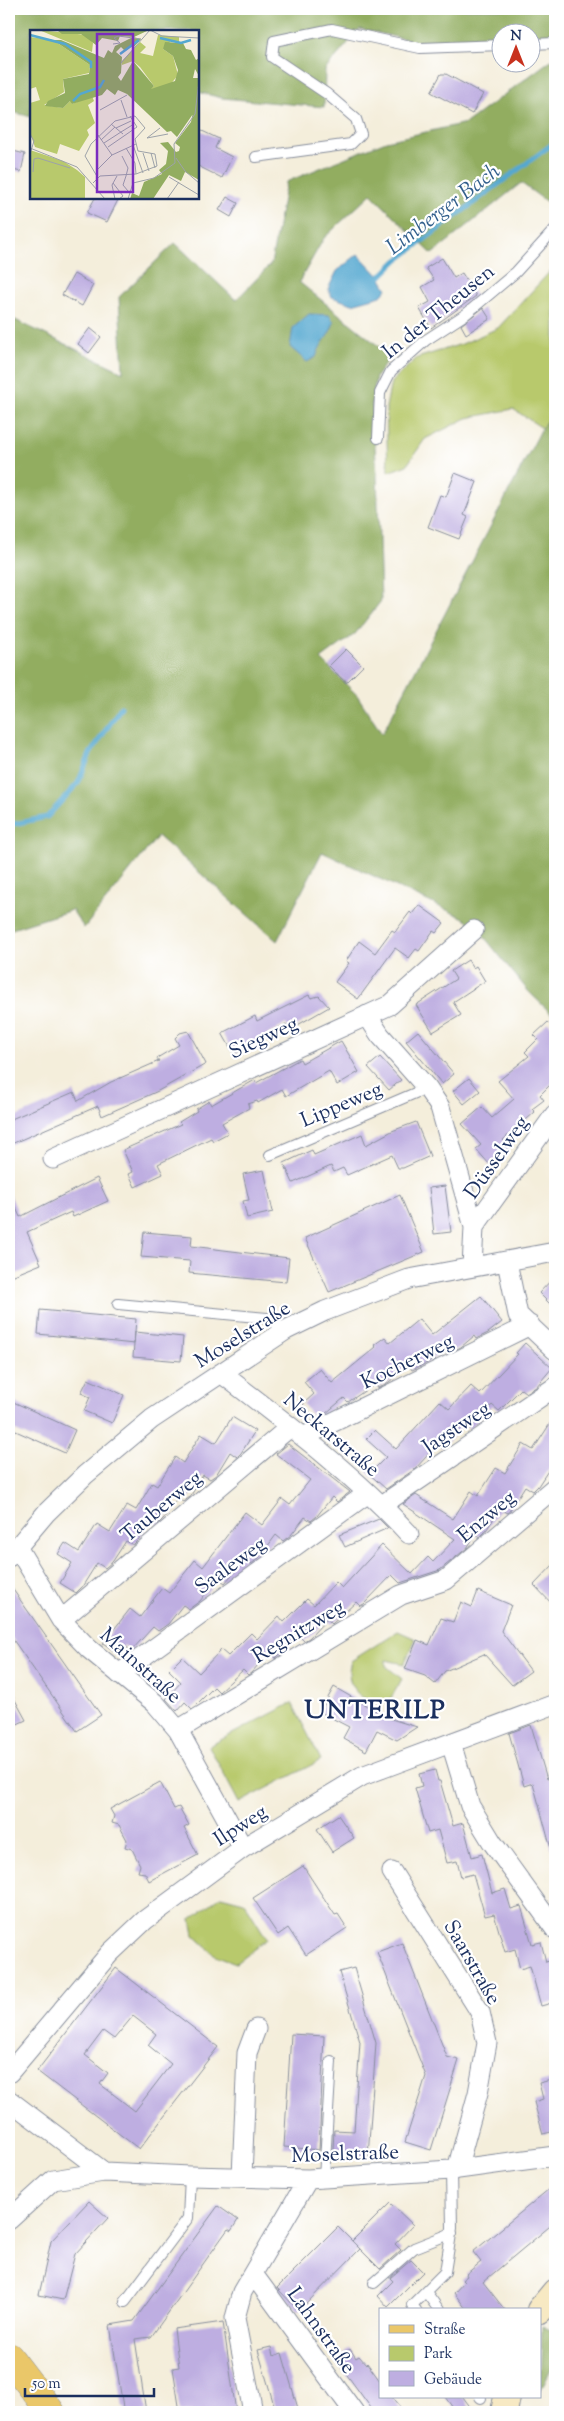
<svg xmlns="http://www.w3.org/2000/svg" width="564" height="2421" viewBox="0 0 564 2421" font-family="'Sorts Mill Goudy',serif">
	<style>
		.green { fill: #b8c96c; stroke: #6a7c65 }
		.forest { fill: #92ad60; stroke: #566e5f }
		.water { fill: #54a8d0; stroke: #386c97 }
		.lines { fill: none; stroke-linecap: round; stroke-linejoin: round }
		.stream { stroke: #54a8d0; stroke-width: 5 }
		.building { fill: #beaee1; fill-rule: evenodd }
		.lane-casing { stroke: #888e9c; stroke-width: 12 }
		.street-casing { stroke: #888e9c; stroke-width: 21 }
		.secondary-casing { stroke: #888e9c; stroke-width: 28 }
		.primary-casing { stroke: #888e9c; stroke-width: 29 }
		.lane { stroke: #fff; stroke-width: 10 }
		.street { stroke: #fff; stroke-width: 19 }
		.secondary { stroke: #f7e9c3; stroke-width: 26 }
		.primary { stroke: #eac769; stroke-width: 28 }
		.labels { text-anchor: middle; stroke-width: 4.5; stroke-linejoin: round; paint-order: stroke }
		.street-label { font-size: 21px; fill: #1b2f5e; stroke: #fff }
		.water-label { font-size: 22px; font-style: italic; fill: #325f8c; stroke: #fff }
		.district-label { font-size: 26px; font-weight: bold; letter-spacing: 1px; fill: #1b2f5e; stroke: #fff }
		.inset-river { fill: none; stroke: #54a8d0; stroke-width: 2.5 }
		.inset-road { fill: none; stroke: #9da2a9; stroke-width: 1 }
		.view { fill: #7b2cbf; fill-opacity: 0.15; stroke: #7b2cbf; stroke-width: 2.5 }
		.inset-edge { fill: none; stroke: #1b2f5e; stroke-width: 2.5 }
	</style>
	<rect width="100%" height="100%" fill="#fff"/>
	<filter id="ink" filterUnits="userSpaceOnUse"><feTurbulence type="fractalNoise" baseFrequency=".02" numOctaves="2"/><feDisplacementMap in="SourceGraphic" scale="10" xChannelSelector="R" yChannelSelector="G"/><feConvolveMatrix kernelMatrix="1 2 1 2 8 2 1 2 1" color-interpolation-filters="sRGB"/></filter>
	<filter id="wash" filterUnits="userSpaceOnUse"><feTurbulence type="fractalNoise" baseFrequency=".0096" numOctaves="4" result="noise"/><feDisplacementMap in="SourceGraphic" scale="20" xChannelSelector="R" yChannelSelector="G"/><feGaussianBlur stdDeviation="1.12" result="paint"/><feColorMatrix in="noise" values="0 0 0 0 0 0 0 0 0 0 0 0 0 0 0 0 0 1.4 0 .05"/><feComposite in="paint" operator="in"/></filter>
	<g filter="url(#wash)">
		<rect width="100%" height="100%" fill="#f4eedb"/>
		<path class="green" d="M555,266V408L542,428L513,409L467,418L425,439L407,465L388,472L386,407L391,382L417,358L462,344L498,328Z
			M398,1631L416,1639L404,1664L386,1660V1666L402,1679L388,1703C362,1704 343,1688 351,1661Z
			M292,1703L321,1760L239,1803L209,1746Z
			M221,1896L244,1902L267,1939L236,1963L215,1955L194,1935L191,1919Z"/>
		<path class="forest" d="M9,9H555V39L532,40V32H502L501,40L418,42L360,29L325,70L324,107L222,98L198,92V31H31V117L9,111Z
			M555,57V208L521,183L432,254L371,194L324,238L299,282L391,356L376,377L372,404L377,474L381,601L355,634L321,659L357,695L382,734L542,428L555,408V1017L528,991L486,939L464,918L322,852L277,941L158,836L84,928L72,910L9,930V317L123,372L119,297L175,243L236,300L271,264L286,182L386,141L466,123Z
			M542,2326L555,2332V2361L540,2391Z"/>
		<path class="water" d="M358,254L380,277L387,289L381,296L352,304L332,297L328,289L337,271Z
			M309,314L329,315L334,322C329,338 321,341 316,357L307,362L290,347L293,328Z"/>
		<g class="lines">
			<path class="stream" d="M376,281L396,261L555,142
				M9,825L47,817L78,783L90,754L121,707"/>
		</g>
		<g id="blocks">
			<path class="building" d="M441,74H446L483,94L472,114L431,92Z
				M198,129L219,139L215,148L232,157L222,178L198,166Z
				M9,150L25,154L21,172L9,169Z
				M227,197L238,203L231,217L219,210Z
				M95,198H119L107,222L87,213Z
				M442,258L454,278L462,273L476,296L431,328L419,308L430,302L422,287L434,280L426,268Z
				M74,274L93,285L82,306L62,295Z
				M483,308L490,319L466,334L461,325Z
				M90,328L101,337L89,353L78,344Z
				M455,473L477,482L464,515L468,517L459,539L428,527L440,495L446,497Z
				M346,649L363,666L346,683L329,666Z
				M419,905L444,923L436,933L433,931L419,951L416,949L409,958L395,948L358,999L335,982L349,963L346,961L359,941L375,953L392,930L395,932L410,912L412,914Z
				M468,960L473,968L476,966L485,981L453,1002L461,1015L433,1032L416,1005L456,979L451,971Z
				M309,995L311,998L319,996L329,1007L289,1030L286,1024L234,1054L222,1033L255,1016L257,1021Z
				M548,1022L555,1029V1080L540,1095L544,1100L532,1109L535,1112L503,1140L510,1148L490,1165L476,1149L481,1145L462,1124L482,1107L492,1118L514,1099L498,1081L529,1056L525,1052L538,1039L534,1035Z
				M188,1031L206,1064L158,1091L102,1116L98,1106L9,1145V1120L74,1092L78,1101L111,1082L159,1061L157,1058L179,1045L175,1038L180,1033Z
				M418,1031L454,1074L442,1084L406,1041Z
				M341,1041L359,1072L337,1085L329,1071L286,1096L282,1089L258,1103L257,1101L248,1104L249,1108L222,1123L228,1133L213,1141L211,1138L158,1164L163,1174L135,1187L129,1174L133,1172L123,1150L181,1124L179,1122L197,1111L196,1109L209,1101L211,1105L255,1080L256,1083L300,1059L302,1063Z
				M380,1057L401,1080L389,1090L368,1067Z
				M469,1078L480,1091L464,1104L453,1091Z
				M416,1122L430,1156L403,1168H398L392,1155L347,1175L343,1168L334,1172L331,1166L293,1183L284,1163L312,1150L314,1155L362,1134L366,1145L392,1131Z
				M264,1170L273,1212L247,1218L243,1201L249,1200L243,1174Z
				M97,1178L108,1201L73,1217L71,1212L27,1232L41,1264L9,1277V1192L20,1217Z
				M445,1186L451,1232L434,1234L429,1188Z
				M400,1195L424,1252L329,1292L305,1238Z
				M144,1232L192,1236L191,1246L289,1258L286,1282L189,1273L190,1261L141,1257Z
				M555,1276V1309L539,1293Z
				M481,1296L502,1322L488,1333L476,1339L474,1336L461,1347L447,1354L444,1350L427,1363L412,1370L409,1366L389,1382L378,1388L375,1384L348,1402L344,1398L325,1414L315,1419L303,1404L314,1394L304,1382L320,1369L332,1383L376,1347L374,1345L385,1337L390,1343L419,1319L432,1335Z
				M40,1310L136,1319L134,1344L38,1334Z
				M135,1332L183,1337L181,1361L133,1357Z
				M525,1343L552,1368L536,1387L526,1393L521,1389L499,1411L492,1405L470,1429L465,1424L442,1448L438,1444L415,1469L386,1489L367,1472L372,1466L375,1468L386,1457L366,1439L375,1430L396,1449L440,1401L449,1409L471,1386L480,1394L518,1354L516,1353Z
				M88,1379L124,1395L112,1423L84,1411L90,1397L81,1393Z
				M9,1400L75,1430L65,1453L9,1428Z
				M555,1416V1460L538,1486L533,1491L525,1486L508,1513L500,1509L485,1532L480,1537L476,1534L467,1548L440,1570L400,1583L392,1575L364,1604L360,1606L356,1602L332,1624L327,1619L309,1638L304,1641L299,1636L276,1658L270,1652L251,1673L248,1675L243,1670L219,1692L214,1687L192,1709L185,1702L177,1711L166,1699L181,1682L169,1670L182,1657L199,1673L221,1650L228,1656L251,1633L257,1639L279,1616L284,1622L307,1599L314,1605L336,1582L342,1588L382,1545L412,1574L428,1557L433,1562L455,1539L403,1504L416,1495L453,1519L471,1491L478,1496L496,1468L505,1473L523,1444L533,1450Z
				M232,1417L255,1431L241,1453L237,1457L230,1452L216,1475L210,1479L203,1475L190,1497L183,1502L177,1498L164,1518L158,1524L151,1520L139,1539L133,1545L126,1541L113,1561L105,1568L97,1563L82,1587L76,1593L60,1583L72,1563L58,1554L65,1543L79,1552L97,1524L110,1532L127,1505L136,1510L152,1483L157,1486L175,1457L183,1463L201,1434L216,1443Z
				M288,1444L350,1492L337,1502L332,1497L317,1516L311,1521L305,1517L291,1535L283,1541L276,1535L258,1559L251,1564L245,1559L225,1583L218,1578L200,1601L189,1609L183,1605L168,1624L158,1631L153,1627L131,1651L124,1645L118,1654L103,1643L130,1609L140,1617L162,1588L169,1593L195,1560L203,1567L245,1512L262,1525L282,1499L290,1505L310,1480L276,1454Z
				M379,1519L388,1528L345,1547L339,1535Z
				M555,1563V1607L534,1585Z
				M9,1584L101,1715L77,1731L9,1634Z
				M478,1591L511,1605L501,1631L531,1671L512,1685L484,1654L445,1671L435,1684L425,1676L405,1669L417,1640L429,1645L441,1618L453,1622L461,1602L472,1607Z
				M334,1687L388,1718L417,1727L397,1740L377,1730L366,1751L343,1738L349,1727L320,1712Z
				M9,1689L26,1720L13,1726L9,1718Z
				M531,1725L547,1779L555,1777V1848L551,1849L533,1783L524,1786L509,1733Z
				M435,1770L438,1781H440L453,1826L463,1823L472,1857L482,1854L492,1893L505,1889L511,1909L521,1906L532,1944L541,1942L546,1962L555,1959V2002L541,2006L530,1966L520,1969L515,1949L505,1952L494,1914L485,1916L473,1874L461,1877L457,1861L447,1863L438,1830L428,1833L415,1788L422,1786L419,1774Z
				M160,1782L174,1809L179,1807L189,1825L184,1828L198,1855L149,1881L145,1873L138,1872L140,1865L132,1849L125,1847L127,1840L119,1825L112,1823L114,1816L110,1809Z
				M338,1815L354,1838L332,1852L317,1829Z
				M303,1866L335,1915L338,1914L347,1928L306,1955L288,1928L278,1935L253,1898Z
				M402,1943L447,2057L459,2060L431,2150L405,2142L426,2076L377,1952Z
				M116,1968L218,2047L139,2149L37,2071ZM133,2016L156,2034L148,2045L171,2064L135,2111L100,2084L108,2073L85,2055L103,2031L114,2039Z
				M354,1968L376,2043L368,2157L337,2155L338,2151L333,2150L334,2130L354,2131L360,2042L339,1972Z
				M291,2034L324,2036L319,2150L284,2147Z
				M555,2079V2131L543,2134L534,2102L543,2099L539,2083Z
				M555,2184V2222L483,2282L505,2310H467L454,2293L464,2282L462,2280L467,2276L466,2274L481,2262L473,2252Z
				M89,2201L108,2218L75,2254L63,2300L39,2295L51,2241Z
				M390,2203L413,2225L395,2244L401,2250L380,2269L352,2241Z
				M218,2206L238,2220L231,2231L228,2229L151,2337L135,2339L146,2412H126L125,2407H123L110,2325L134,2321Z
				M338,2227L360,2249L299,2311L277,2288Z
				M411,2260L423,2272L388,2307L378,2296L393,2281L390,2278Z
				M223,2322L236,2412H180L173,2368L179,2367L174,2329Z
				M271,2347L273,2356L282,2353L299,2412H276L258,2350Z
				M350,2349L356,2358L359,2356L366,2364L367,2363L380,2381V2397H392L404,2412H374L336,2360Z
				M445,2397H463L474,2412H456Z"/>
		</g>
	</g>
	<g filter="url(#ink)">
		<use href="#blocks" fill-opacity="0" stroke="#888e9c" stroke-width="1"/>
		<g class="lines">
			<defs>
				<path id="lane" d="M532,44L555,43
					M256,157L351,144L361,134L356,119L327,94L272,57L274,41L332,29L420,48L502,45
					M378,438L380,393L391,371L426,340L466,314L516,272L555,229
					M270,1155L427,1088
					M118,1304L267,1318L286,1330
					M324,2178L331,2061
					M374,2283L414,2248L452,2233
					M426,2292L439,2310
					M125,2302L188,2218L190,2176
					M416,2310L412,2305L445,2272L452,2228L451,2170
					M480,2397L481,2398"/>
				<path id="street" d="M367,1015L380,1035L427,1088L440,1107L474,1227L472,1267
					M53,1159L390,1005L474,930
					M474,1227L555,1114
					M507,1262L518,1315L555,1350
					M221,1373C286,1423 353,1473 409,1534
					M303,1437L530,1325
					M382,1505L555,1387
					M17,1547L61,1620L89,1649L155,1703L178,1730L243,1848
					M9,1557L46,1513L85,1475L152,1419L286,1330L325,1311L409,1279L555,1252
					M61,1620L290,1427
					M119,1674L368,1493
					M178,1730L401,1595L446,1580L555,1487
					M451,1743L470,1806L492,1842L555,1929
					M392,1872L480,2012L487,2043L478,2093L457,2169
					M9,2073L110,1953L145,1920L243,1848L362,1776L555,1704
					M9,2100L104,2172
					M242,2177L247,2053L256,2029
					M9,2220L53,2180L104,2172L190,2176L308,2179L451,2170L555,2156
					M253,2274L354,2412
					M253,2412L235,2318L242,2292L308,2179"/>
				<path id="secondary" d="M540,2310L555,2292
					M504,2412L507,2397"/>
				<path id="primary" d="M9,2357L51,2412"/>
			</defs>
			<use href="#lane" class="lane-casing"/>
			<use href="#street" class="street-casing"/>
			<use href="#secondary" class="secondary-casing"/>
			<use href="#primary" class="primary-casing"/>
			<use href="#lane" class="lane"/>
			<use href="#street" class="street"/>
			<use href="#secondary" class="secondary"/>
			<use href="#primary" class="primary"/>
		</g>
	</g>
	<g class="labels">
		<g class="street-label">
			<text transform="translate(438 311) rotate(-39)" y="7">In der Theusen</text>
			<text transform="translate(263 1037) rotate(-25)" y="7">Siegweg</text>
			<text transform="translate(341 1104) rotate(-23)" y="7">Lippeweg</text>
			<text transform="translate(496 1157) rotate(-55)" y="7">Düsselweg</text>
			<text transform="translate(242 1334) rotate(-32)" y="7">Moselstraße</text>
			<text transform="translate(407 1361) rotate(-26)" y="7">Kocherweg</text>
			<text transform="translate(456 1427) rotate(-34)" y="7">Jagstweg</text>
			<text transform="translate(332 1434) rotate(40)" y="7">Neckarstraße</text>
			<text transform="translate(161 1506) rotate(-40)" y="7">Tauberweg</text>
			<text transform="translate(486 1516) rotate(-40)" y="7">Enzweg</text>
			<text transform="translate(230 1565) rotate(-36)" y="7">Saaleweg</text>
			<text transform="translate(298 1631) rotate(-31)" y="7">Regnitzweg</text>
			<text transform="translate(141 1665) rotate(42)" y="7">Mainstraße</text>
			<text transform="translate(240 1825) rotate(-33)" y="7">Ilpweg</text>
			<text transform="translate(473 1962) rotate(60)" y="7">Saarstraße</text>
			<text transform="translate(345 2153) rotate(-2)" y="7">Moselstraße</text>
			<text transform="translate(322 2330) rotate(54)" y="7">Lahnstraße</text>
		</g>
		<g class="water-label">
			<text transform="translate(442 208) rotate(-37)" y="8">Limberger Bach</text>
		</g>
		<g class="district-label">
			<text x="375" y="1718">UNTERILP</text>
		</g>
	</g>
	<g transform="translate(30 30)">
		<rect width="169" height="169" fill="#f4eedb"/>
		<path d="M9,0L57,5L63,13L62,22ZM128,5L149,7V12L141,11L133,19L143,26L148,45L140,55L119,60L124,56L110,37L103,31L92,35V31L110,12L116,17L110,23L123,26ZM0,7L23,10L60,35L59,43L33,49L34,62L14,75L33,78L41,70L42,74L62,66L64,71L58,75L65,93L57,100L59,105L49,121L30,114L27,124L5,117L0,103V73L10,70L6,57L0,59ZM0,120L33,131L47,140L55,147V169H0Z" fill="#b8c96c"/>
		<path d="M119,0L104,7L90,6L88,11L72,8L66,15L51,4H32L28,1ZM103,7L111,9L103,18L100,16L95,21L91,17L86,22L92,27L91,43L88,47L91,51L103,31L124,56L121,59L145,51L148,40L143,26L133,19L135,12L153,13L156,19L161,20L166,30L169,28V46L165,39L163,48H169L165,81L147,107L141,101L137,102L97,64L88,60L85,65L77,59L72,65L42,74L40,71L33,78L15,76L18,71L35,63L33,49L59,44L60,35L23,10H31L74,28L78,20L82,23L85,16ZM169,52V150L155,142L151,151L139,145L123,169H100L102,163L109,166L114,152L132,144L129,140L136,134L138,121L130,113L138,112L146,122L149,121L150,117L145,113L161,92Z" fill="#92ad60"/>
		<path class="inset-river" d="M0,5L35,14L61,32V38M130,8L151,13L161,10M90,24L109,10M43,71L50,64L70,57L74,50"/>
		<path class="inset-road" d="M120,0L132,6L169,8M83,14L90,13L84,8L88,6L111,9M91,33L120,0M91,70L97,87M70,80L97,65M81,94L93,104M86,98L101,91M130,98L117,108L138,104M91,102L104,94M0,104L4,111L0,124M68,105L82,125M71,110L85,97M74,113L91,102M103,115L113,143M78,117L107,97L100,86M0,118L47,137L75,169M96,118L105,133L106,144M113,123L119,141M121,123L125,138M92,126L98,138L96,146M146,128L155,141L169,153M66,141L82,125L106,114M3,142L4,129L8,128L40,138M96,146L93,155L98,161M139,147L169,165M63,153L70,146L106,144L127,136L125,124L108,121L105,109L115,98L105,86L85,91L61,114L55,126L68,148M83,153L93,166L89,169M85,169L82,155L87,146M98,169L103,153L124,148L145,133L144,114L165,84L169,50M137,169L149,152"/>
		<path class="view" d="M67,4H103V162H67Z"/>
		<rect width="169" height="169" class="inset-edge"/>
	</g>
	<rect width="564" height="2421" fill="none" stroke="#fff" stroke-width="30"/>
	<rect x="379" y="2308" width="162" height="90" fill="#ffffff" stroke="#a4acbf"/>
	<rect x="389" y="2325" width="25" height="8" fill="#eac769" stroke="#a4acbf"/>
	<text x="424" y="2334" font-size="15" fill="#1b2f5e">Straße</text>
	<rect x="389" y="2346" width="25" height="15" fill="#b8c96c" stroke="#a4acbf"/>
	<text x="424" y="2358" font-size="15" fill="#1b2f5e">Park</text>
	<rect x="389" y="2371" width="25" height="15" fill="#beaee1" stroke="#a4acbf"/>
	<text x="424" y="2384" font-size="15" fill="#1b2f5e">Gebäude</text>
	<g transform="translate(516 48)"><circle r="24" fill="#ffffff" stroke="#a4acbf"/>
	<path d="M0-4L9 19L0 12L-9 19Z" fill="#c8321e"/>
	<text y="-8" font-size="14" font-weight="bold" text-anchor="middle" fill="#1b2f5e">N</text>
	</g>
	<path d="M25 2388v8h129v-8" fill="none" stroke="#1b2f5e" stroke-width="2.5"/>
	<text x="32" y="2388" font-size="15" fill="#1b2f5e" stroke="#ffffff" stroke-width="4" paint-order="stroke">50 m</text>
</svg>
